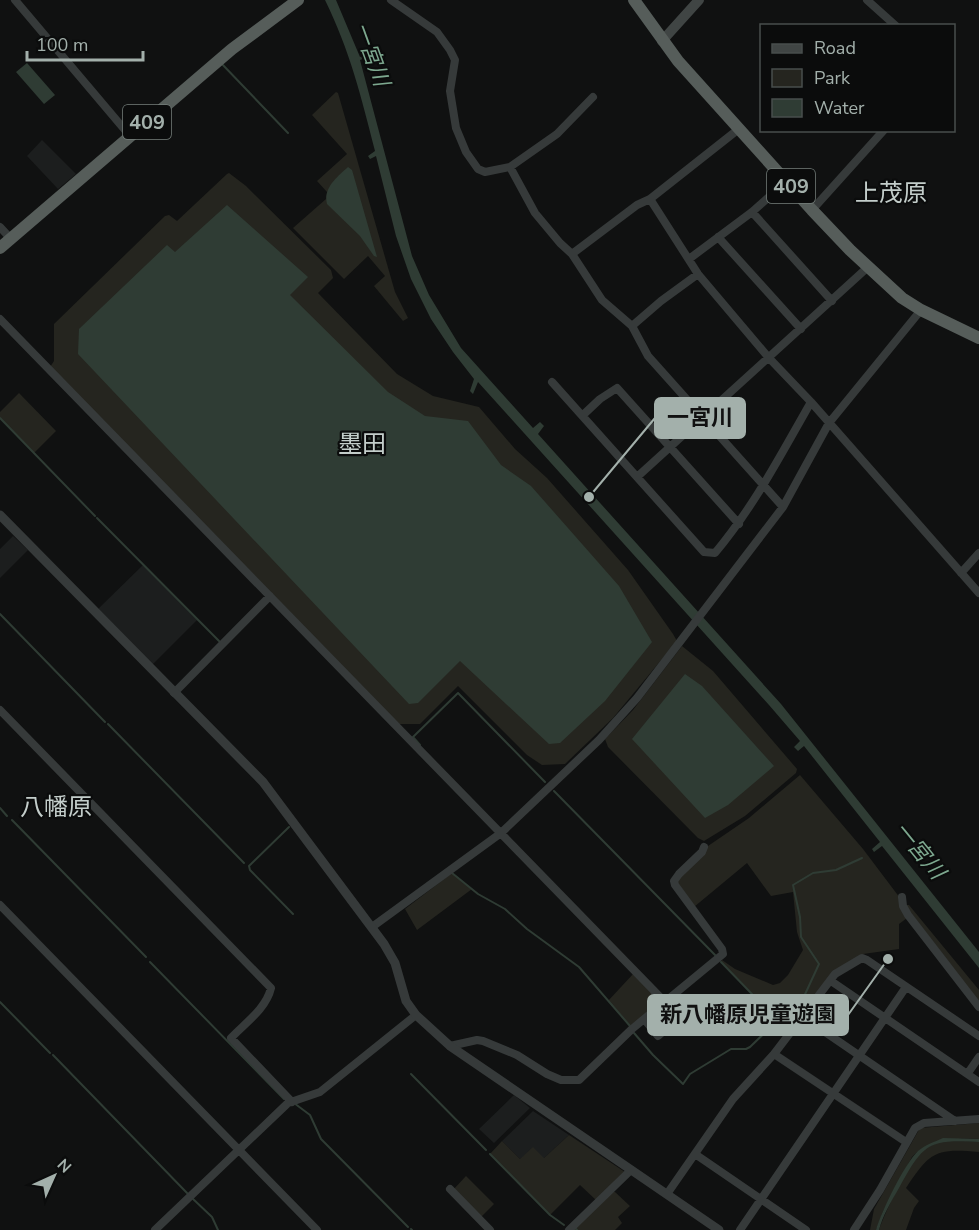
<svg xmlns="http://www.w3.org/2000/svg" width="979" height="1230" viewBox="0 0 979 1230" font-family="'Nunito Sans','Noto Sans JP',sans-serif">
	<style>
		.built { fill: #1c1e1e }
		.green { fill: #25251f }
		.water { fill: #2f3c34 }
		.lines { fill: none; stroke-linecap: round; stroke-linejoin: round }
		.stream { stroke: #2f3c34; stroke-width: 2 }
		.minor { stroke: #363a3a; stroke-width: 8 }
		.tertiary { stroke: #363a3a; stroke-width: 9 }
		.secondary { stroke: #404544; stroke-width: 10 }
		.trunk { stroke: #565d5a; stroke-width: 12 }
		.labels { text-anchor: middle; stroke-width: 4.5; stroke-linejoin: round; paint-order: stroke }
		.shield { fill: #0b0c0c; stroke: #757f7b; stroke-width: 1.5 }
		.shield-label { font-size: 20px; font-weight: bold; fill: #a3b0ab }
		.water-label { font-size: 22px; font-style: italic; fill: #7da88f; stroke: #0b0c0c }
		.quarter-label { font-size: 24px; fill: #c3cdca; stroke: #0b0c0c }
		.leader { fill: none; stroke: #a3b0ab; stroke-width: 2 }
		.callout-dot { fill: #a3b0ab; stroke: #0b0c0c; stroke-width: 2 }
		.callout { fill: #a3b0ab; stroke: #a3b0ab; stroke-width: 2 }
		.callout-label { font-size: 22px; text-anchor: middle; font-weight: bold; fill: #111 }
	</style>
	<rect width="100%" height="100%" fill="#101111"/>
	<path class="built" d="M42,140L76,174L58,189L27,156Z
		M13,536L28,550L0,578V549Z
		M143,565L197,620L151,666L97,610Z
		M514,1095L530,1108L494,1143L479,1129Z
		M533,1111L569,1135L544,1158L520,1159L502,1141Z"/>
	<path class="green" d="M336,92L338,93L395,292L408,318L403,321L374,286L385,276L368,256L344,279L293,228L326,199L327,192L317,181L347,154L312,115Z
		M229,173L246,186L331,270L333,278L318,293L397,374L433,396L479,407L515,449L547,478L628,570L673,634L677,641L613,718L565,764L542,765L527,755L458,686L420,724H398L50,367L54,361V324L165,216L169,215L177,221L227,174Z
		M19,393L56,431L34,453L0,418V412Z
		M682,646L713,671L797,769L796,773L745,816L704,841L698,838L608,747L605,739L633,710Z
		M800,775L863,849L900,898L907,918L899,924V949L863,954L847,963L794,1023L788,1018L778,1020L721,962L722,960L735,969L773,985L780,983L788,975L803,950L797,932L793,892L771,896L747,863L694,907L676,881L708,846L749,818Z
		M452,873L472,889L417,930L405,909Z
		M905,905H909L979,990V1002Z
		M634,973L662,1002L630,1026L608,1001Z
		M979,1123V1139C955,1138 930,1138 912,1157L884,1209L876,1230H870L874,1209L920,1128Z
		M569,1135L625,1172L597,1201L580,1185L550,1215L490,1154L502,1141L520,1159L533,1147L544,1158Z
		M952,1140L979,1142V1152C935,1148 930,1152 906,1188L919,1201L914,1208L906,1230H879C884,1214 907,1167 918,1155C927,1146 939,1141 952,1140Z
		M466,1176L494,1204L480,1218L453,1190Z
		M612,1192H615L630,1206L618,1217L622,1223L615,1230H572Z"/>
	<path class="water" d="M325,0H336L360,57L368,55V57L360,60L412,256L429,295L461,348L533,428L540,422L544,426L538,434L781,704L979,952V968L882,846L874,852L872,849L880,842L804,746L798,751L794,747L800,741L769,705L478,382L473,394L470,391L474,379L453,352L431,319L411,279L396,236L376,156L370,159L368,156L375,151C361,96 350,51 325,0Z
		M27,63L55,95L44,104L16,72Z
		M348,167L352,170L377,257L374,256L360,236L327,204C323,188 337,177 348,167Z
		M227,205L308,277L290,295L388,392L425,416L468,421L501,465L531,486L619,586L652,642L605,701L560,743L549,744L460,661L418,703L409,704L78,354L79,329L167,245L175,252Z
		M685,674L702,686L774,766L728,805L705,818L632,739Z
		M943,1138L979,1139V1142C928,1139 923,1144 899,1188C891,1202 883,1215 879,1230H876C881,1212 905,1163 918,1151C925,1145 934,1142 943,1138Z"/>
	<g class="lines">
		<path class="stream" d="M221,63L288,133
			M0,418L95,516
			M97,518L220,642
			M0,614L105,722
			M108,724L244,863
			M420,745L413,737L458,693L545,782
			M554,791L716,956
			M0,808L7,816
			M12,820L146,957
			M289,827L249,866L250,870L293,914
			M452,873L478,894L505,909L527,929L579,967L630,1026
			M150,962L284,1099
			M721,962L777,1020
			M0,1002L50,1053
			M634,1033L653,1055L683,1084L690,1074L731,1049H746L750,1047L778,1020L797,1008L801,1003L819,964L801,937L800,917L793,885L813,873L836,870L862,858
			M53,1055L188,1194
			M411,1074L486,1150
			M294,1103L310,1115L321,1139L408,1227
			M490,1154L550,1215L564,1225
			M192,1198L212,1217L218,1230
			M411,1229L412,1230
			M576,1229L577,1230"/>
		<path class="minor" d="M15,0L130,136
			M391,0L437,32L450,50L455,60L450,91L456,128L466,152L478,169L485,172L510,167L557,134L593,97
			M867,0L896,26
			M510,167L535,213L560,243L572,254L602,300L632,326L648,356L783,507
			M650,199L698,274L769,358L811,402L979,593
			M812,210L884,130
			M752,212L832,301
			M0,227L11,239
			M718,237L801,329
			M572,254L637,205L650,199L740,128
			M689,259L752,212L787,181
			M0,319L665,1002
			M632,326L661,301L698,274
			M552,382L704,552L715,553C755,505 780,456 811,402
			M583,415L600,399L617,388L739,524
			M637,477L868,267
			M961,573L979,553
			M174,693L270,596
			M0,710L271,988C266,1009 245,1023 231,1038L292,1102
			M902,897L903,906L908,915L979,1007
			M0,905L317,1230
			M372,927L501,833L599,740L637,698L783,507L829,423L921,310
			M831,981L979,1082
			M803,1017L955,1121
			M644,1019L658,1036L667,1028
			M450,1046L477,1040L483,1041L517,1055L547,1074L561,1080H579L632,1029L723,954L722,949L675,885L674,881L679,874L702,852L704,847
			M774,1054L906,1142
			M968,1073L979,1057
			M695,1154L806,1230
			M450,1189L490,1230
			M667,1194L733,1099L774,1054L835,974L862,958L867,960L979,1036
			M155,1230L288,1103L320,1092L416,1015
			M569,1230L631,1170
			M740,1230L906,987
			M854,1230L880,1190L915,1128L924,1123L979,1119"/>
		<path class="tertiary" d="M0,515L263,782L384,944L395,963L406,1001L416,1015L450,1046L719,1230"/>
		<path class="secondary" d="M662,41L699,0"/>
		<path class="trunk" d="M634,0L678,61L812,210L850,250L902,298L921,310L979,338
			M0,248L232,49L298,0"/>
	</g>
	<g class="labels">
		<g class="shield">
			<rect x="123" y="105" width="48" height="34" rx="4.5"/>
			<rect x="767" y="169" width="48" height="34" rx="4.5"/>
		</g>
		<g class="shield-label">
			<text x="147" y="129">409</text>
			<text x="791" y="193">409</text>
		</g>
		<g class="water-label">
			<text transform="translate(372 54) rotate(70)" y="8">一宮川</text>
			<text transform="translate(920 850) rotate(51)" y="8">一宮川</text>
		</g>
		<g class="quarter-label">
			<text x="891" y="201">上茂原</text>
			<text x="362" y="452">墨田</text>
			<text x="56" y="815">八幡原</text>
		</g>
	</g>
	<path class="leader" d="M589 497L655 418M888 959L848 1015"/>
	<g class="callout-dot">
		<circle cx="589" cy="497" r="6"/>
		<circle cx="888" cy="959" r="6"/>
	</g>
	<g class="callout">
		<rect x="655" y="398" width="90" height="40" rx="6"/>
		<rect x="648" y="995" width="200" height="40" rx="6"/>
	</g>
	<g class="callout-label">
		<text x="700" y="425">一宮川</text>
		<text x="748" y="1022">新八幡原児童遊園</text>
	</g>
	<rect x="760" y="24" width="195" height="108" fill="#0b0c0c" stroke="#484e4c" stroke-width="1.5"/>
	<rect x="772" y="44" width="30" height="9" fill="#404544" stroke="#484e4c" stroke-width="1.5"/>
	<text x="814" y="54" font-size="18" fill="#a3b0ab">Road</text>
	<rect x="772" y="69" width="30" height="18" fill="#25251f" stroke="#484e4c" stroke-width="1.5"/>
	<text x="814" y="84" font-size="18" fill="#a3b0ab">Park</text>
	<rect x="772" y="99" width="30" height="18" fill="#2f3c34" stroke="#484e4c" stroke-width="1.5"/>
	<text x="814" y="114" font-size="18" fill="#a3b0ab">Water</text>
	<g transform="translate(54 1176) rotate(45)" stroke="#0b0c0c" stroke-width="4.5" paint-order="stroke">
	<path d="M0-4.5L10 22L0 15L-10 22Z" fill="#a3b0ab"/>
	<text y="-9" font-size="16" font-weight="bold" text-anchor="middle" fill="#a3b0ab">N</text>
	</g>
	<path d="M27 51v9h116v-9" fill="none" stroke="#a3b0ab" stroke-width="3"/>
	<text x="36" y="51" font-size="18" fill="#a3b0ab" stroke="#0b0c0c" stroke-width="4.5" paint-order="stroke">100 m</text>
</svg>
